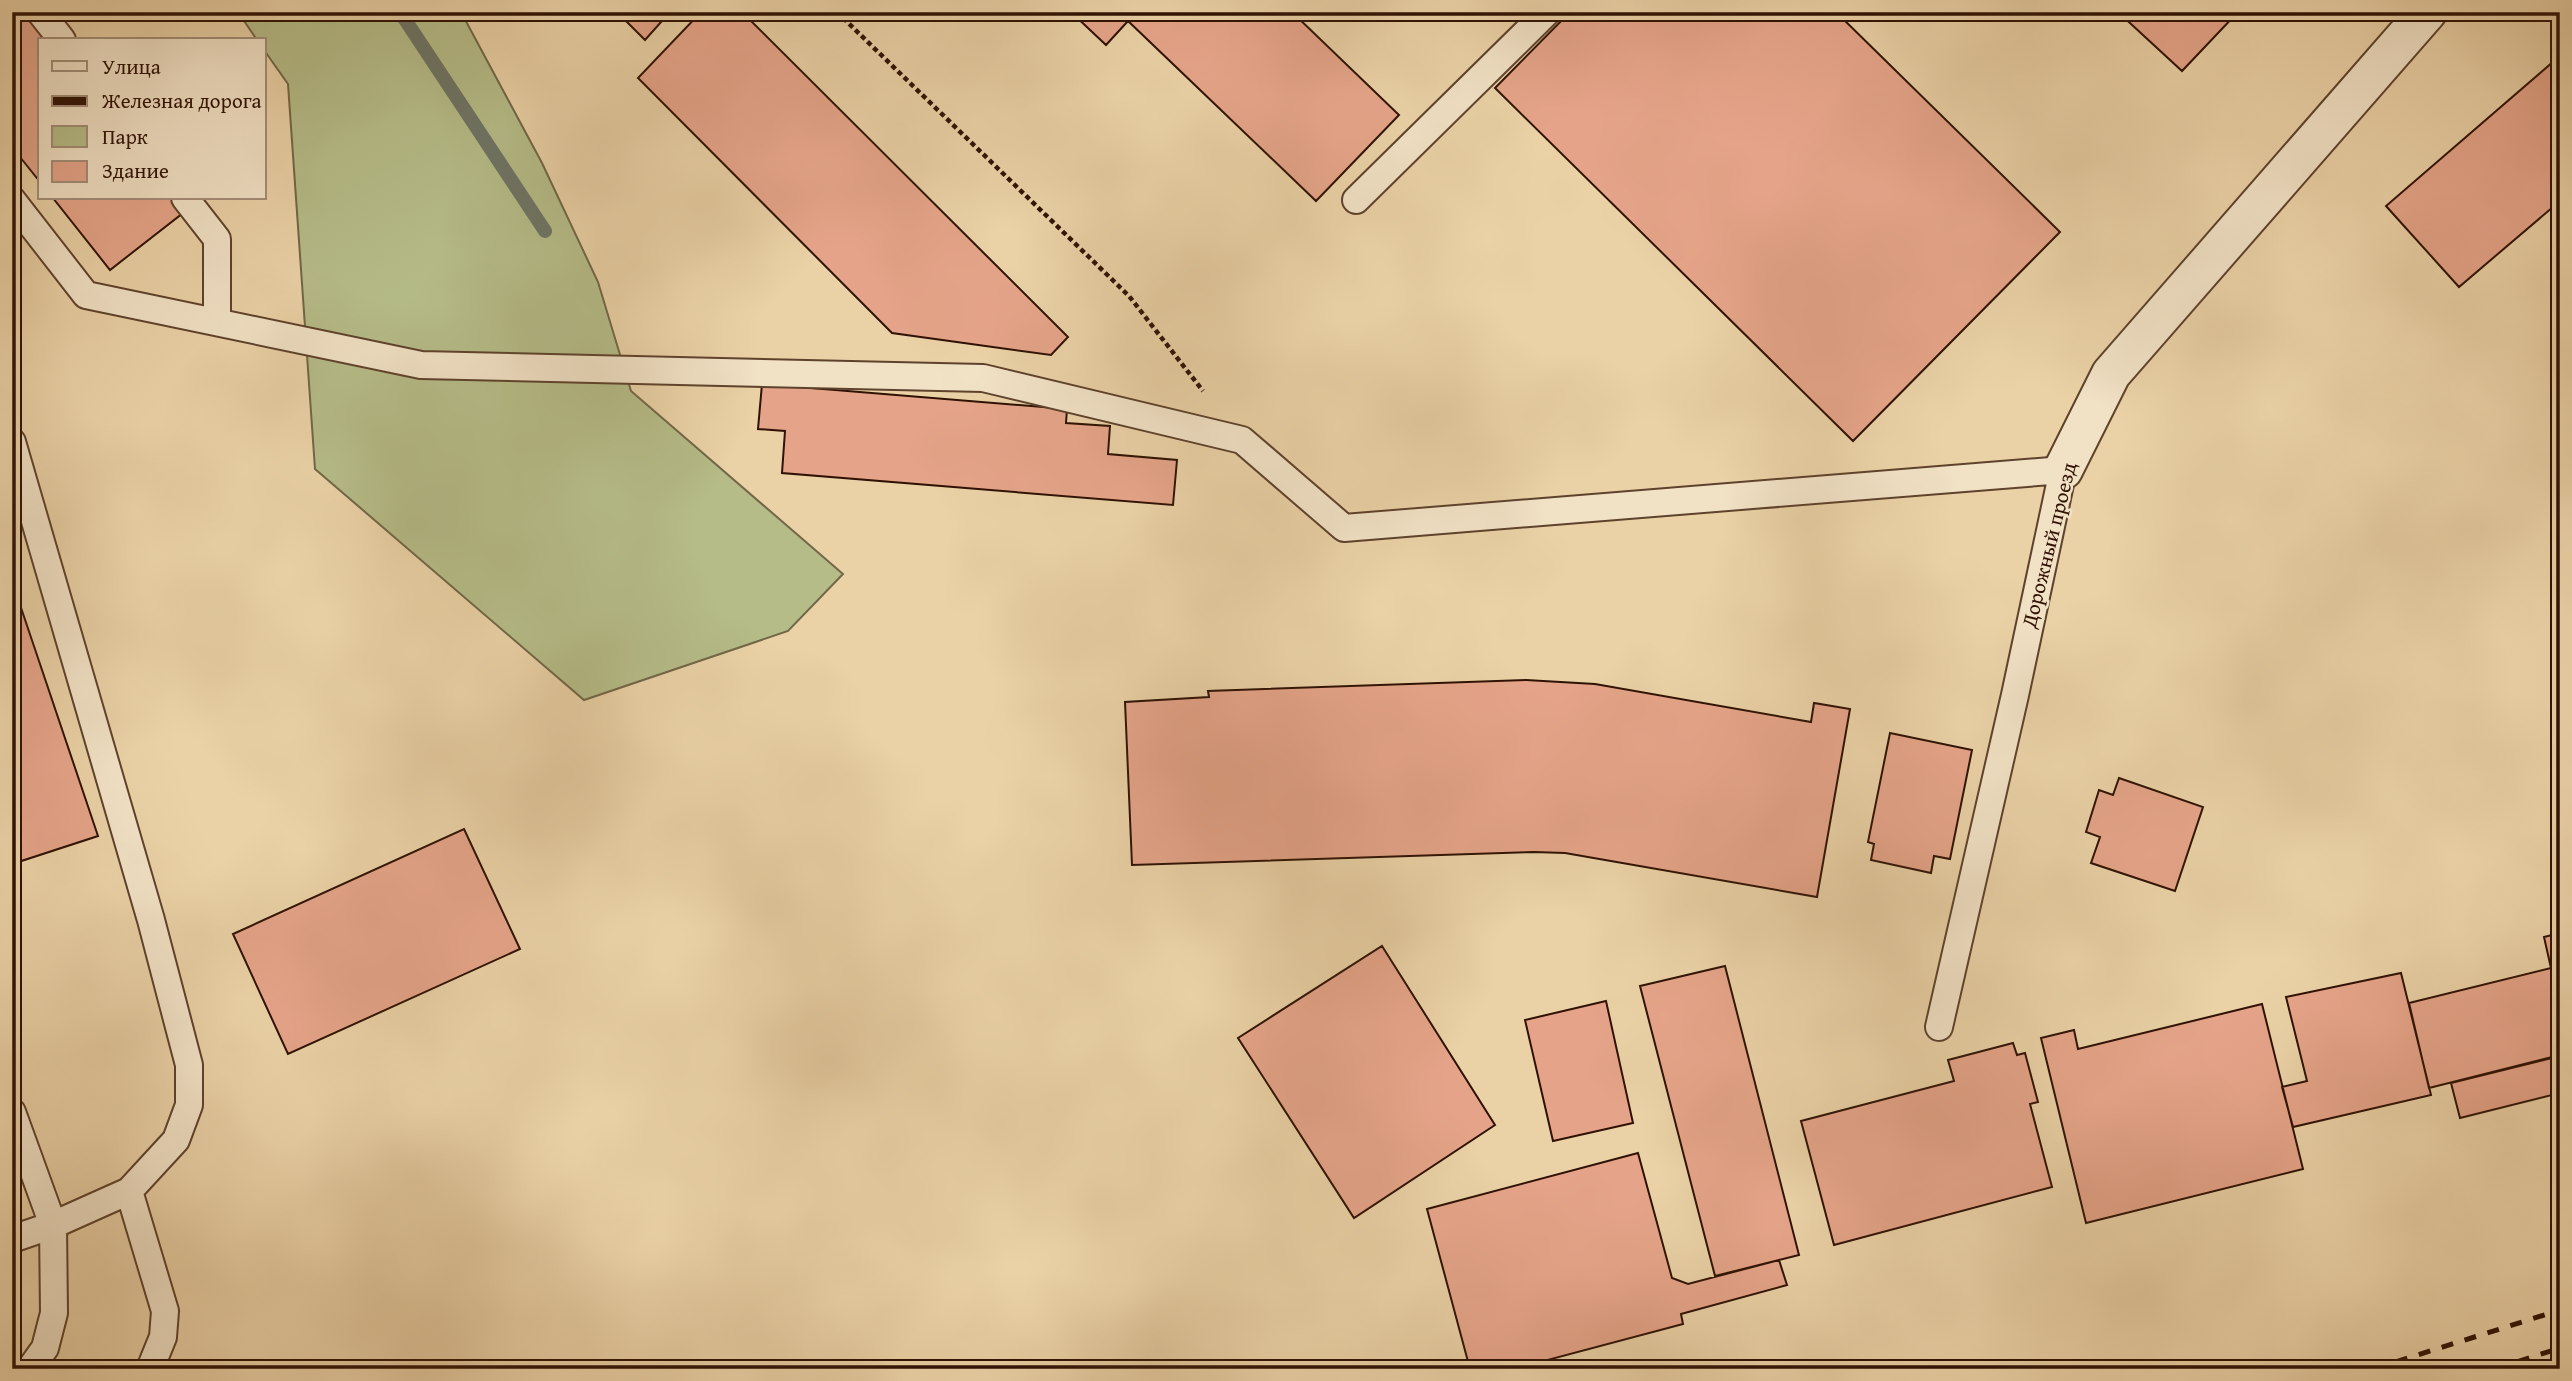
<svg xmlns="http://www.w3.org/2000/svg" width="2572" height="1381" viewBox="0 0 2572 1381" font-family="'Gentium Book Plus',serif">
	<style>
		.green { fill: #b5bc88; stroke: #726746; stroke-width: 2 }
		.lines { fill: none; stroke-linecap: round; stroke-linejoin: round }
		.stream { stroke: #6e7566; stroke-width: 14 }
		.building { fill: #e5a489; stroke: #2f1204; stroke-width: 2 }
		.service-casing { stroke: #5e422c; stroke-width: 30 }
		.minor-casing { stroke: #5e422c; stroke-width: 42 }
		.path { stroke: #2f1204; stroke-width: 4.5; stroke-dasharray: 5 3.5; stroke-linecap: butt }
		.service { stroke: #f1e1c5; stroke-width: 26 }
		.minor { stroke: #f1e1c5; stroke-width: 38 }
		.rail { stroke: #2f1204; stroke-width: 5; stroke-dasharray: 12 12; stroke-linecap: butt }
		.labels { text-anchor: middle; stroke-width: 5; stroke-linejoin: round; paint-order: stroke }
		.street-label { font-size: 21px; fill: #2f1204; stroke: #f1e1c5 }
	</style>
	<rect width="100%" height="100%" fill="#ead1a6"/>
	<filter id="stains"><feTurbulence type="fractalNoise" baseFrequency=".00286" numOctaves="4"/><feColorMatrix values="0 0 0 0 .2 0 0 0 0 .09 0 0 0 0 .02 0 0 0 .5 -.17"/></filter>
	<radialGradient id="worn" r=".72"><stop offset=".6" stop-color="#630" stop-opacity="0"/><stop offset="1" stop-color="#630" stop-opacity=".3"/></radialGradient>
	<path class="green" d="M238,12H461L542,163L598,282L631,391L843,574L788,631L584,700L315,469L288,84L264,50V40H257Z"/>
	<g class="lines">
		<path class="stream" d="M400,12L545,231"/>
	</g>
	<path class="building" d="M12,12H24L47,40H40V182L12,147Z
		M617,12H670L645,40Z
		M701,12H742L1068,337L1051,355L892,333L638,78Z
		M1071,12H1292L1399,115L1316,201L1128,21L1106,45Z
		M1570,12H1836L2060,232L1853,441L1495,88Z
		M2118,12H2238L2182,71Z
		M2554,61L2560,68V201L2459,287L2386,206Z
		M53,198H171L183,213L110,270Z
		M762,384L1067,409L1066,423L1110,426L1108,454L1177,460L1173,505L782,473L785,431L758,429Z
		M12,581L98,836L12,864Z
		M1526,680L1595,684L1811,722L1814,703L1850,709L1817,897L1565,853L1534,852L1132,865L1125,702L1209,697L1208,691Z
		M1890,733L1972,750L1950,859L1934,856L1931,873L1871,860L1874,844L1868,842Z
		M2119,778L2203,807L2175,891L2091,863L2100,837L2086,832L2099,790L2113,795Z
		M464,829L520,949L288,1054L233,934Z
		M2560,933V1055L2429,1088L2409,1003L2551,968L2544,937Z
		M1382,946L1495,1125L1354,1218L1238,1038Z
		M1725,966L1799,1255L1715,1276L1640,986Z
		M2401,973L2431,1095L2293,1127L2282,1087L2307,1081L2286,997Z
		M1606,1001L1633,1123L1553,1141L1525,1020Z
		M2262,1004L2303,1169L2086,1223L2041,1038L2074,1030L2078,1049Z
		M2013,1043L2017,1055L2025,1053L2038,1102L2030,1104L2052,1187L1834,1245L1801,1121L1954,1081L1948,1060Z
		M2560,1056V1093L2460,1118L2451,1083Z
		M1638,1153L1672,1278L1688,1284L1779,1260L1787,1285L1681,1314L1683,1324L1514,1369H1470L1427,1209Z"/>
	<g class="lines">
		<defs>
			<path id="service" d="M40,12L62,40
				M185,198L217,239V322
				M12,200L86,295L421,365L983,378L1242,440L1344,528L2063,470L2015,695L1939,1027
				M1356,200L1547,12
				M12,442L151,920L189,1065V1105L176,1140L129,1191L53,1225L12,1239
				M12,1112L53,1225L54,1313L45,1348L30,1369
				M129,1191L165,1311L163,1337L150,1369"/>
			<path id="minor" d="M2063,470L2111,374L2427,12"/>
		</defs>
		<use href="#service" class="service-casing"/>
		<use href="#minor" class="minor-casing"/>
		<path class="path" d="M837,12L1129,296L1203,391"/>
		<use href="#service" class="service"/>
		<use href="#minor" class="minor"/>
		<path class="rail" d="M2373,1369L2560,1310
			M2495,1369L2560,1348"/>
	</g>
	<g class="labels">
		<g class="street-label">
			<text transform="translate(2049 545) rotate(-76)" y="7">Дорожный проезд</text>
		</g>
	</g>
	<rect width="2572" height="1381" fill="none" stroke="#ead1a6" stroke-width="42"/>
	<rect x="14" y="14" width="2544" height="1353" fill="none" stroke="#2f1204" stroke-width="3.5"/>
	<rect x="21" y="21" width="2530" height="1339" fill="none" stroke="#2f1204" stroke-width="2"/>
	<rect x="38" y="38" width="228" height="161" fill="#f1e1c5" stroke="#a38e78" stroke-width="2"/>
	<rect x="52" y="61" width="35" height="10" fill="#f1e1c5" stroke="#a38e78" stroke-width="2"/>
	<text x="102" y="74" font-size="21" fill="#2f1204">Улица</text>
	<rect x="52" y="96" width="35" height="10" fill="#2f1204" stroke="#a38e78" stroke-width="2"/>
	<text x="102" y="108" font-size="21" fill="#2f1204">Железная дорога</text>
	<rect x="52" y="126" width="35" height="21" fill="#b5bc88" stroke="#a38e78" stroke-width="2"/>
	<text x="102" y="144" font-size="21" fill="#2f1204">Парк</text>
	<rect x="52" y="161" width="35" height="21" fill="#e5a489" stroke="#a38e78" stroke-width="2"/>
	<text x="102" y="178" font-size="21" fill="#2f1204">Здание</text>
	<rect width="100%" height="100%" filter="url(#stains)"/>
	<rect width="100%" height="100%" fill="url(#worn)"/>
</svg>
